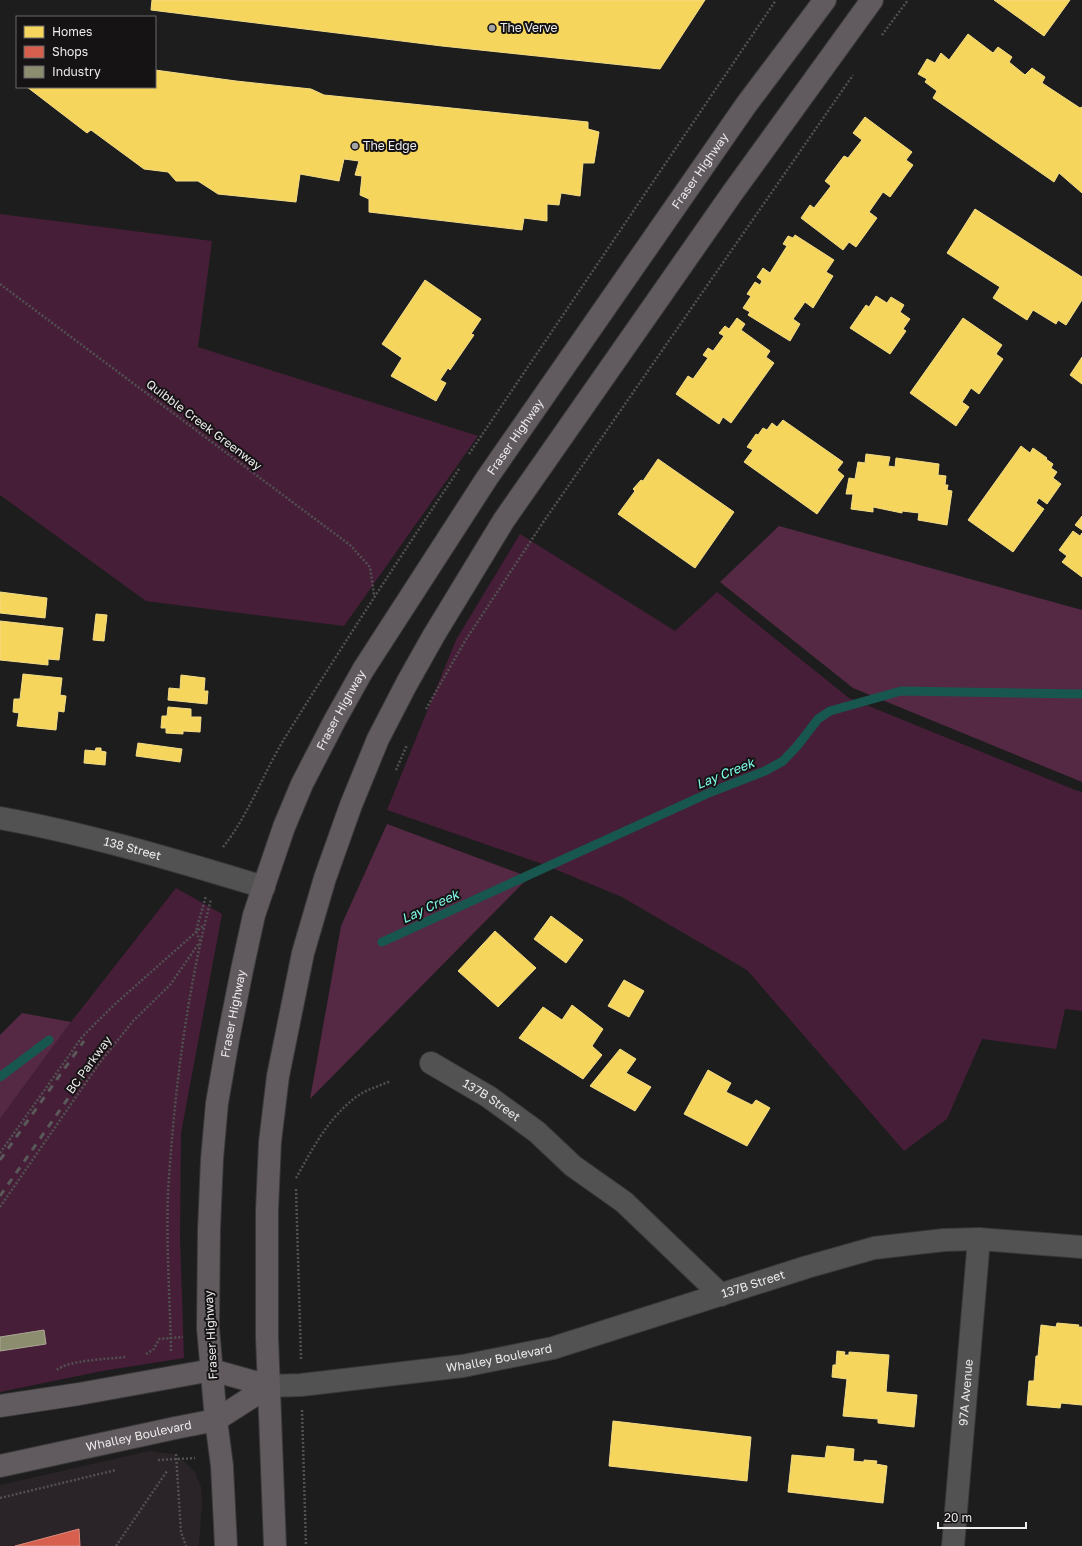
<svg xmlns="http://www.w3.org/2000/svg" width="1082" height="1546" viewBox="0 0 1082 1546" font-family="'Golos Text',sans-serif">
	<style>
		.built { fill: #2a2327 }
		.green { fill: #471e38 }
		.forest { fill: #552944 }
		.homes { fill: #f6d55c; stroke: #f3dc87 }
		.shops { fill: #d6604d; stroke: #dd8a7d }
		.industry { fill: #8c8c6e; stroke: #a9a894 }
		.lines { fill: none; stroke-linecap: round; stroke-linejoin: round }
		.stream { stroke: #185750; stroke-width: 9 }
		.minor-casing { stroke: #393838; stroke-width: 24 }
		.major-casing { stroke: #393838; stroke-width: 24 }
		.path { stroke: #515151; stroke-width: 2.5; stroke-dasharray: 2 2; stroke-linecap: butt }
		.minor { stroke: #535252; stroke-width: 22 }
		.major { stroke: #615a5e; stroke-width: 22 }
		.rail { stroke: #5a5959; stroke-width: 3; stroke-dasharray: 7 7; stroke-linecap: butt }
		.poi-dot { fill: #a4a3a4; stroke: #151314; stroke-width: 1.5 }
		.labels { text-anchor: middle; stroke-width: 4; stroke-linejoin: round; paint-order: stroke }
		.poi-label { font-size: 12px; fill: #edebec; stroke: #151314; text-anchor: start }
		.street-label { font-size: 12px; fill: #edebec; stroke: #151314 }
		.water-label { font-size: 13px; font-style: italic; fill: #80fdeb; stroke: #151314 }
	</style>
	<rect width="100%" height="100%" fill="#1d1d1d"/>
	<path class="built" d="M149,1451L173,1454L185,1462L195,1472L201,1487L202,1502L199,1546H0V1485Z"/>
	<path class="green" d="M0,214L212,241L198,347L478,436L344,626L146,601L0,495Z
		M520,534L675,631L717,592L849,698L1075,790L1082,792V1011L1065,1009L1056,1049L982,1039L947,1119L904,1151L747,970L622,897L545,865L387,810L456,640Z
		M176,888L222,914L181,1133L180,1238L184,1358L102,1371L0,1392V1119L71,1022Z"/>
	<path class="forest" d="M779,526L1082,610V782L853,688L720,582Z
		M387,824L529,877L310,1099L341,926Z
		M22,1013L71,1022L0,1119V1035Z"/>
	<path class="homes" d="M152,0H705L660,69L442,46L151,10Z
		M994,0H1070L1044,36Z
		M968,34L993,53L998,47L1012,57L1009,62L1025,75L1032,68L1045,77L1042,83L1080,108L1082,107V193L1059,173L1054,182L933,98L937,91L925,82L927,79L918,74L927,59L935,63L941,53L949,60Z
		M155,70L236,81L311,89L324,95L588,122V129L599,132L594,163H583L580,196L561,193L559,205L547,204V221L524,218L522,230L369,212V199L360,195L362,176L355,175L359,161L344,159L339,181L300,174L296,202L218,194L198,181H176L168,172L144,169L91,130L87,133L27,87H155Z
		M865,117L912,152L906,160L913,165L890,197L883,192L869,212L877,218L856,247L849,242L843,250L801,218L810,205L814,208L831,186L825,181L844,156L848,158L862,140L853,133Z
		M975,209L1082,277V300L1066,325L1058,320L1056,324L1033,310L1027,320L993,298L1000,287L947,253Z
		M795,235L834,260L826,272L833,276L813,308L805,302L793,319L800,324L790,341L748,315L750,312L743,308L751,296L747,294L755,282L760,285L762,281L757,277L763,268L770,273L787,246L783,244L788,236L793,238Z
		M425,280L481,319L471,334L474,335L450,370L448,368L440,380L446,383L436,401L391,376L402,358L382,344Z
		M876,296L887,303L891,297L904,305L900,312L910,319L903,329L906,331L890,354L850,328L866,305L869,307Z
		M737,318L745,324L741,330L770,351L766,357L774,363L731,423L723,417L719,424L676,394L688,376L693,379L708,358L703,355L708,348L713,351L724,336L719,333L725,326L729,329Z
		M963,318L1002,345L996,354L1003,359L979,394L971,388L962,402L969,407L956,426L910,393Z
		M1082,357V384L1070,375Z
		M783,420L843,462L837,470L844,476L817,514L744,462L753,450L747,447L756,434L758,435L763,428L767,430L772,423L777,427Z
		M1021,446L1030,453L1033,448L1047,458L1046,459L1053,464L1051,468L1057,472L1053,478L1061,484L1047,504L1039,498L1036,503L1044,509L1013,552L968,520Z
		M866,454L890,457L888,466L895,467L896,458L939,464L938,475L946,476L945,485H948L947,490L952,491L947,525L918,520L919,513L902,511V513L873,507V512L851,509L853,494H846L849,478L855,479L858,462L865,463Z
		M658,459L734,512L695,568L618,514L635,491L633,489L641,480L643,481Z
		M1082,516V530L1075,525Z
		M1073,531L1080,536L1082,533V577L1062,562L1067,556L1059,550Z
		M0,592L47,598L45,618L0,613Z
		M96,614L107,615L104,641L93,640Z
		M0,621L63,628L59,660L48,659V665L0,660Z
		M23,674L62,678L60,695L66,696L64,712L58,711L56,730L17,726L19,713L13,712L14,699H20Z
		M181,675L205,678L204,691H208L207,704L168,700L169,688L180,689Z
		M168,707L191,709V717H201L200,732L183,731V734L166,733V728H161L162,716H167Z
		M138,743L182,749L180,762L136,756Z
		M96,748H101V751L106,752L105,765L84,763L85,750L95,751Z
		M551,916L583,940L566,963L534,939Z
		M495,931L536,968L498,1007L458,971Z
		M624,980L644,991L629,1017L608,1006Z
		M572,1005L603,1029L592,1046L602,1055L583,1079L519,1038L543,1007L562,1020Z
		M620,1049L636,1059L626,1073L651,1087L635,1111L590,1086Z
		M708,1070L731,1083L726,1092L752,1105L756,1100L770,1108L747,1146L684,1114Z
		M1057,1323L1079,1325L1078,1327H1082V1405L1061,1403L1060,1408L1027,1405L1029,1381H1034L1036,1356H1038L1041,1325L1056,1327Z
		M837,1351L845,1352L844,1355H849V1352L889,1355L886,1392L917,1395L914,1427L878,1423V1419L843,1416L847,1379L832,1377L833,1365H836Z
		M613,1421L751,1437L747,1481L609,1466Z
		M827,1446L854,1449L853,1461L864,1462V1460L877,1461L876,1464L887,1466L883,1503L788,1492L792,1455L825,1458Z"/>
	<path class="shops" d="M79,1529L80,1546H15Z"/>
	<path class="industry" d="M44,1330L46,1344L0,1351V1337Z"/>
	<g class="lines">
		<path class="stream" d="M382,942L711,792L765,771L783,761L798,745L818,719L830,711L901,691L1082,694
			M0,1077L49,1040"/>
		<defs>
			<g id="minor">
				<path id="s1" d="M0,818C89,834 177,861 264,887"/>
				<path id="s2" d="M431,1063L489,1097L537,1132L573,1166L624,1202L721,1295"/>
				<path id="s3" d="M269,1386L301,1385L463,1366L553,1348L807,1267L874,1248L944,1240L979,1239L1082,1247"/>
				<path id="s4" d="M953,1546L979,1239"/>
			</g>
			<g id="major">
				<path d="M0,1406L79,1394L212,1370L269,1386"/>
				<path id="s5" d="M0,1466L175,1428L216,1420L269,1386"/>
				<path id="s6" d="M226,1546L222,1466L216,1420L208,1328L209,1230L212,1159L217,1103L228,1040L242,970L254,915L284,827L302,784L335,720L363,670L487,478L746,105L825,0"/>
				<path d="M275,1546L267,1337V1210L270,1142L278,1076L303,953L325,878L351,805L378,739L407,683L434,635L504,520L733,192L872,0"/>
			</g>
		</defs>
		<use href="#minor" class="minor-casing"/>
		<use href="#major" class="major-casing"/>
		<path class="path" d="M882,35L908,0
			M0,284L350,545L370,567L374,595
			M469,454L776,0
			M426,709L465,641L544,521L853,75
			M396,770L407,745
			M223,847C249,815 264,771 286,736C342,646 400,557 459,469
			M200,941L196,931L206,896
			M0,1153L82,1037L114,1005L204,925
			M296,1178C313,1148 329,1116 359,1095C368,1089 380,1086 390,1081
			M296,1189L301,1359
			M0,1207L98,1065L133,1021L170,985L199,943
			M171,1351C170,1298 166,1245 168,1193C174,1095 186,995 211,899
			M146,1354L154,1349L159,1339L183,1337
			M57,1370C68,1360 109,1359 126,1357
			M302,1410L306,1546
			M176,1454L181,1532L186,1546
			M158,1460L195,1458
			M0,1498L116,1470
			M116,1546L167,1471"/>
		<use href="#minor" class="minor"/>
		<use href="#major" class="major"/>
		<path class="rail" d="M0,1160L84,1041
			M0,1196L99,1054"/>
	</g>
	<g class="poi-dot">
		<circle cx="492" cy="28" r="4"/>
		<circle cx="355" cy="146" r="4"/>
	</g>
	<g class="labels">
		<g class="poi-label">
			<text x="500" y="32">The Verve</text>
			<text x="363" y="150">The Edge</text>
		</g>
		<g class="street-label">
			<text dy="4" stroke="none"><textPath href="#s6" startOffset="1507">Fraser Highway</textPath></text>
			<text transform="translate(204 425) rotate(37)" y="4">Quibble Creek Greenway</text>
			<text dy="4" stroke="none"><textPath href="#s6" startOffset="1183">Fraser Highway</textPath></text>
			<text dy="4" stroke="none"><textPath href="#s6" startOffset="859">Fraser Highway</textPath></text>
			<text dy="4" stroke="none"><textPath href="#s1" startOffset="136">138 Street</textPath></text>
			<text dy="4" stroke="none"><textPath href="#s6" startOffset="535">Fraser Highway</textPath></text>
			<text transform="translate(89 1065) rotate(-54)" y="4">BC Parkway</text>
			<text dy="4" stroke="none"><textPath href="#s2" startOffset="71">137B Street</textPath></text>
			<text dy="4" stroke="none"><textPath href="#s3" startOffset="497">137B Street</textPath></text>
			<text transform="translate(211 1335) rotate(-93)" y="4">Fraser Highway</text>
			<text dy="4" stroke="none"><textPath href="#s3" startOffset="232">Whalley Boulevard</textPath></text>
			<text dy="4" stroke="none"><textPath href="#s4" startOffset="154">97A Avenue</textPath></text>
			<text dy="4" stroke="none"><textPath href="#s5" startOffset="142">Whalley Boulevard</textPath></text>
		</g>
		<g class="water-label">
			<text transform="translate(725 773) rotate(-22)" y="5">Lay Creek</text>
			<text transform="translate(430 906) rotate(-25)" y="5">Lay Creek</text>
		</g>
	</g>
	<rect x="16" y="16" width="140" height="72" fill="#151314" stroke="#6b696a"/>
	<rect x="24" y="26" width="20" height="12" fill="#f6d55c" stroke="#6b696a"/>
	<text x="52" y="36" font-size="12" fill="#edebec">Homes</text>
	<rect x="24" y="46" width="20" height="12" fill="#d6604d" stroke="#6b696a"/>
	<text x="52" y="56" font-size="12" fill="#edebec">Shops</text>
	<rect x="24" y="66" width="20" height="12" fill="#8c8c6e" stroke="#6b696a"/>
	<text x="52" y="76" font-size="12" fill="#edebec">Industry</text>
	<path d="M938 1522v6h88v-6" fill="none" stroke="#edebec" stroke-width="2"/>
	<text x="944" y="1522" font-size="12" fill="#edebec" stroke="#151314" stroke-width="3" paint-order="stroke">20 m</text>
</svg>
